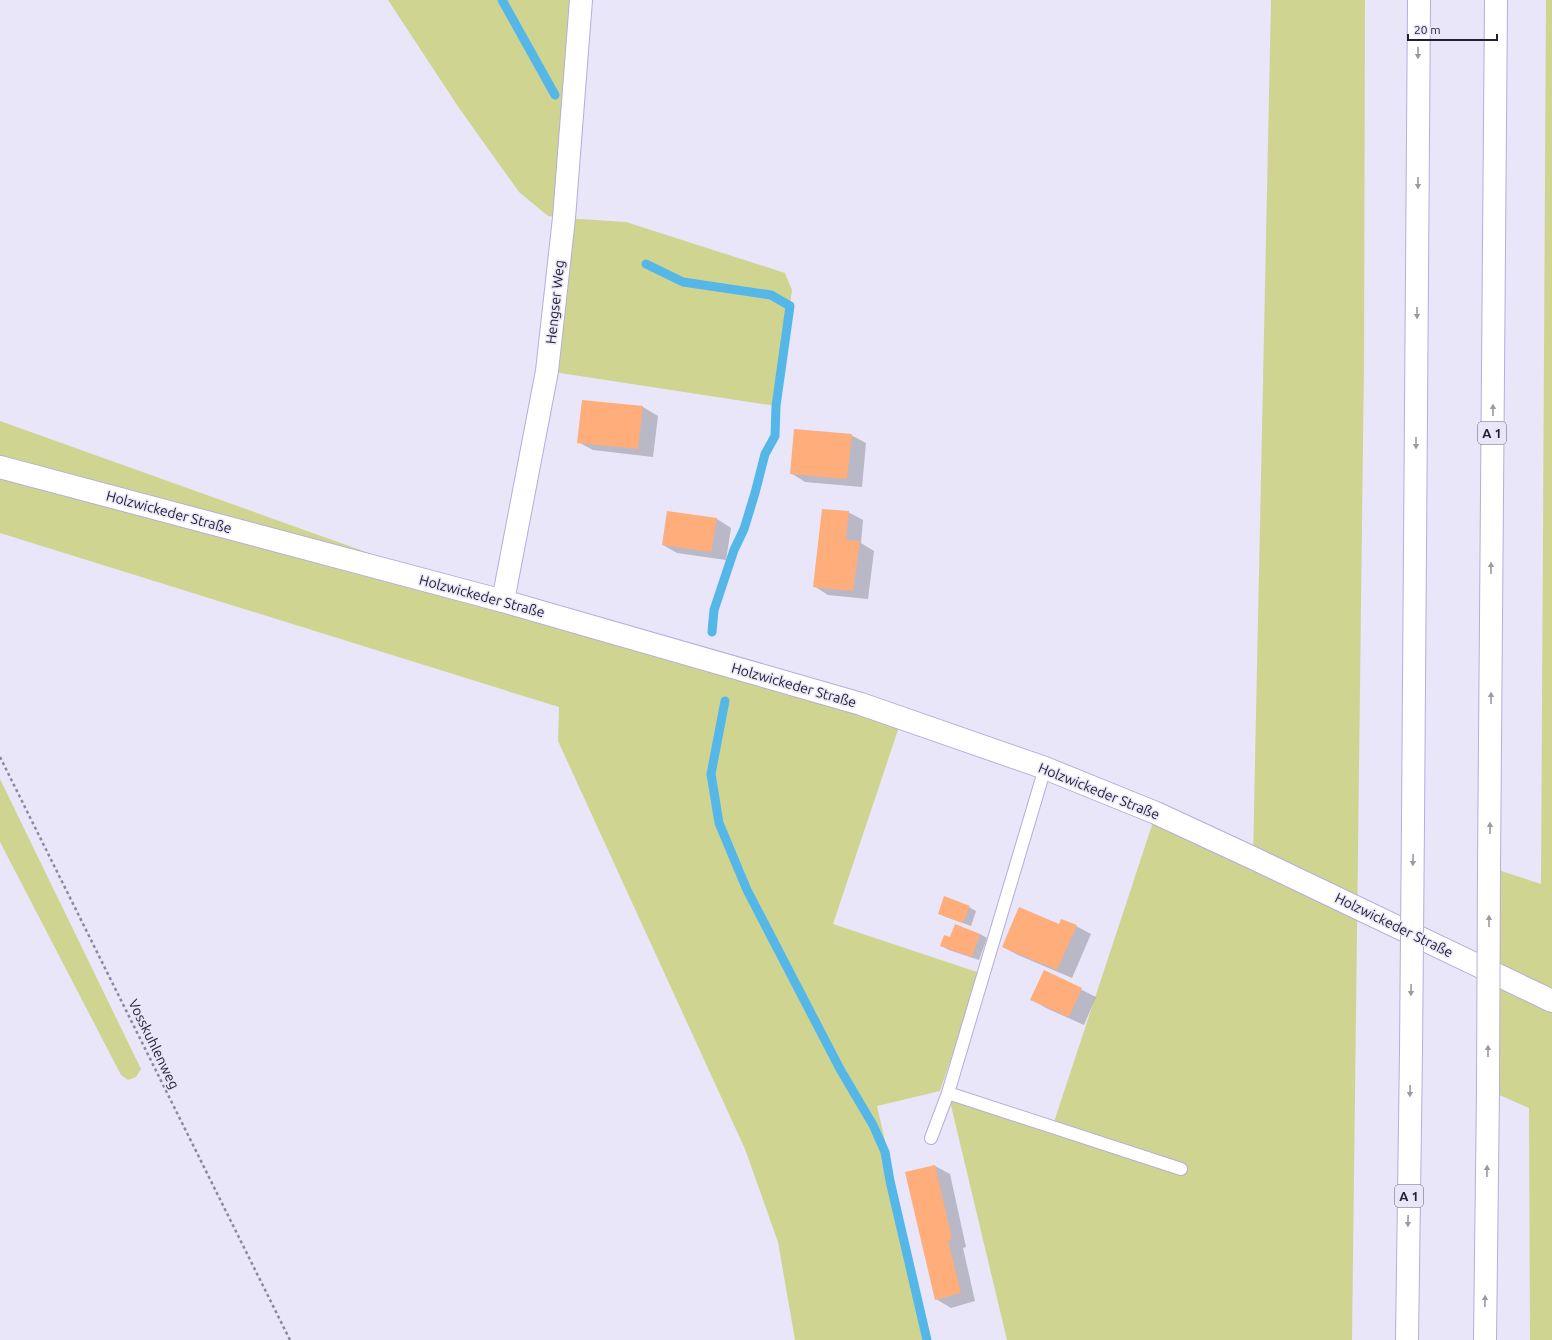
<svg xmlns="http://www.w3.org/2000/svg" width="1552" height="1340" viewBox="0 0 1552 1340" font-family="Ubuntu,sans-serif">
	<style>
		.green { fill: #cfd591 }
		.shadow { fill: #0003 }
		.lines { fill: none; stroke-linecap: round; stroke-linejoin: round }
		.stream { stroke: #54b7e8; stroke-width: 9 }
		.building { fill: #fead7b }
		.lane-casing { stroke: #b5aed8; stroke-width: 14 }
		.street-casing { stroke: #b5aed8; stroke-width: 24 }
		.secondary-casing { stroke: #b5aed8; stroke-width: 24 }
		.highway-casing { stroke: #b5aed8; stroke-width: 24 }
		.path { stroke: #8b899a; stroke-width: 2.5; stroke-dasharray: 3 3; stroke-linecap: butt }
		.lane { stroke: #fff; stroke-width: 12 }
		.street { stroke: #fff; stroke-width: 22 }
		.secondary { stroke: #fff; stroke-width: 22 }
		.highway { stroke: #fff; stroke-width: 22 }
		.highway-bridge-casing { stroke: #b5aed8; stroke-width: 24; stroke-linecap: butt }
		.highway-bridge { stroke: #fff; stroke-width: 22 }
		.oneway { fill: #9c9aa1 }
		.labels { text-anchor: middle; stroke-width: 3; stroke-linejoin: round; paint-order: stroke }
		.shield { fill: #e8e6f8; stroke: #5d5b6b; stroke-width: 1 }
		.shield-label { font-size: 13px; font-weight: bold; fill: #221f2f }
		.street-label { font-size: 14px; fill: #221f2f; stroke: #e8e6f8 }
	</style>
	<rect width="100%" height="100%" fill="#e8e6f8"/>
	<path class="green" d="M388,0H581L564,218L626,222L785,273L792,290L776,406L547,371L564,218L548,216L519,192L459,108Z
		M1271,0H1365L1364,362L1352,1340H1007L948,1093L1052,1128L1156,813L1253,858Z
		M1546,0H1552V1340H1530L1529,1108L1488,1090L1489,867L1541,884Z
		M0,421L503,601L902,718L833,924L980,973L940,1091L877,1106L931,1340H795L778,1242L745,1149L558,741L559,707L0,533Z
		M0,779L141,1069L136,1077L128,1080L121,1075L0,842Z"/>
	<path class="shadow" d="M583,401L643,407L658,416L653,457L593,450L578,442Z
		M851,435L866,443L862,487L805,482L791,473Z
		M848,512L863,520L861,543L874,551L868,599L828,595L814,586Z
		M717,519L731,528L726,560L677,553L663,545Z
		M969,907L976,911L971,926L946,917L939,913Z
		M1076,926L1091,934L1072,978L1018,955L1003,947Z
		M980,934L987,938L979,960L949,950L942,946L951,938Z
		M1044,971L1096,997L1084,1025L1046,1008L1031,999Z
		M935,1166L950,1174L966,1247L963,1248L975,1301L951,1308L936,1299Z"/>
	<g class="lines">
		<path class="stream" d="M502,0L555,95
			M646,264L683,282L771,295L790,306L776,406L775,436L765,454L755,493L744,529L734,550L714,610L712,632
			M725,701L711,774L719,823L747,890L840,1069L873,1125L885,1152L890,1181L927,1340"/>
	</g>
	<path class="building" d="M582,400L643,406L638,449L577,443Z
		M794,429L852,434L847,479L790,474Z
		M822,509L849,511L846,540L860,541L853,591L813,587Z
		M667,511L717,518L711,552L662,545Z
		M944,896L970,906L963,923L938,914Z
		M1019,907L1059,924L1061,919L1077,925L1057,970L1002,947Z
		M955,924L980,934L972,957L940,946L944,935L950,937Z
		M1044,970L1082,988L1069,1017L1030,1000Z
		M935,1165L952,1239L948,1240L961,1293L935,1300L905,1172Z"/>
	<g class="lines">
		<defs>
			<path id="lane" d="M948,1093L1181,1169
				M931,1138L948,1093L1045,768"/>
			<path id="street" d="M503,601L547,371L564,218L581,0"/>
			<path id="secondary" d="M0,467L503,601L861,704L1045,768L1156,813L1253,858L1552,1001"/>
			<path id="highway" d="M1413,821L1419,0
				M1489,867L1496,0
				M1407,1340L1411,1052
				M1485,1340L1488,1090"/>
		</defs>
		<use href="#lane" class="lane-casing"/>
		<use href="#street" class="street-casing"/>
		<use href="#secondary" class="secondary-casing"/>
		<use href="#highway" class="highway-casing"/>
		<path class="path" d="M0,757L290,1340"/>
		<use href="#lane" class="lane"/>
		<use href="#street" class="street"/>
		<use href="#secondary" class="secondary"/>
		<use href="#highway" class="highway"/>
		<defs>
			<path id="highway-bridge" d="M1411,1052L1413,821
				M1488,1090L1489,867"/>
		</defs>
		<use href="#highway-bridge" class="highway-bridge-casing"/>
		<use href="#highway-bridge" class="highway-bridge"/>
	</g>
	<defs><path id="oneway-solid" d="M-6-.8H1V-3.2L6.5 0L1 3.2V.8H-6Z"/></defs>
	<g class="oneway">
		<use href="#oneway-solid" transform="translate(1418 53) rotate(90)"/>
		<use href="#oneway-solid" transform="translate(1418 183) rotate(90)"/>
		<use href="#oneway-solid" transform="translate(1417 313) rotate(90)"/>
		<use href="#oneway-solid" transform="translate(1493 410) rotate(-90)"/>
		<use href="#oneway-solid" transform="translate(1416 443) rotate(90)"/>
		<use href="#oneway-solid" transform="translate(1491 568) rotate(-90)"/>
		<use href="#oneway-solid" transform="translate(1491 698) rotate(-90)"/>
		<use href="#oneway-solid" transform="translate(1490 828) rotate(-90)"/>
		<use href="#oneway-solid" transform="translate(1413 860) rotate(91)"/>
		<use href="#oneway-solid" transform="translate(1489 921) rotate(-90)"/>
		<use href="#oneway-solid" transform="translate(1411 990) rotate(91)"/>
		<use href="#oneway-solid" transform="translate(1488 1051) rotate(-90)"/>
		<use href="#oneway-solid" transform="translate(1410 1091) rotate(91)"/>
		<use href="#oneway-solid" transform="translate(1487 1171) rotate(-89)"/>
		<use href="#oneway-solid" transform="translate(1408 1221) rotate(91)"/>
		<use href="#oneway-solid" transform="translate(1485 1301) rotate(-89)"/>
	</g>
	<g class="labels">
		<g class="shield">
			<rect x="1478" y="422" width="28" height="22" rx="3"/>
			<rect x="1395" y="1185" width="28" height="22" rx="3"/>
		</g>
		<g class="shield-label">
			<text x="1492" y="438">A 1</text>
			<text x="1409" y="1201">A 1</text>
		</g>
		<g class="street-label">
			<text transform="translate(555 302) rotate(-84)" y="5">Hengser Weg</text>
			<text transform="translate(169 512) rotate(15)" y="5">Holzwickeder Straße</text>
			<text transform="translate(482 596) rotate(15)" y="5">Holzwickeder Straße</text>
			<text transform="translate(794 685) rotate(16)" y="5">Holzwickeder Straße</text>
			<text transform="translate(1099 791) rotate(22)" y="5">Holzwickeder Straße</text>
			<text transform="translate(1394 925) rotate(26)" y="5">Holzwickeder Straße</text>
			<text transform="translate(154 1044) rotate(64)" y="5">Vosskuhlenweg</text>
		</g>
	</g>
	<path d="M1408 34v6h89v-6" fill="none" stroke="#221f2f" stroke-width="2"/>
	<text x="1414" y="34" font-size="12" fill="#221f2f" stroke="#e8e6f8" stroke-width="3" paint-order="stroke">20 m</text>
</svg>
